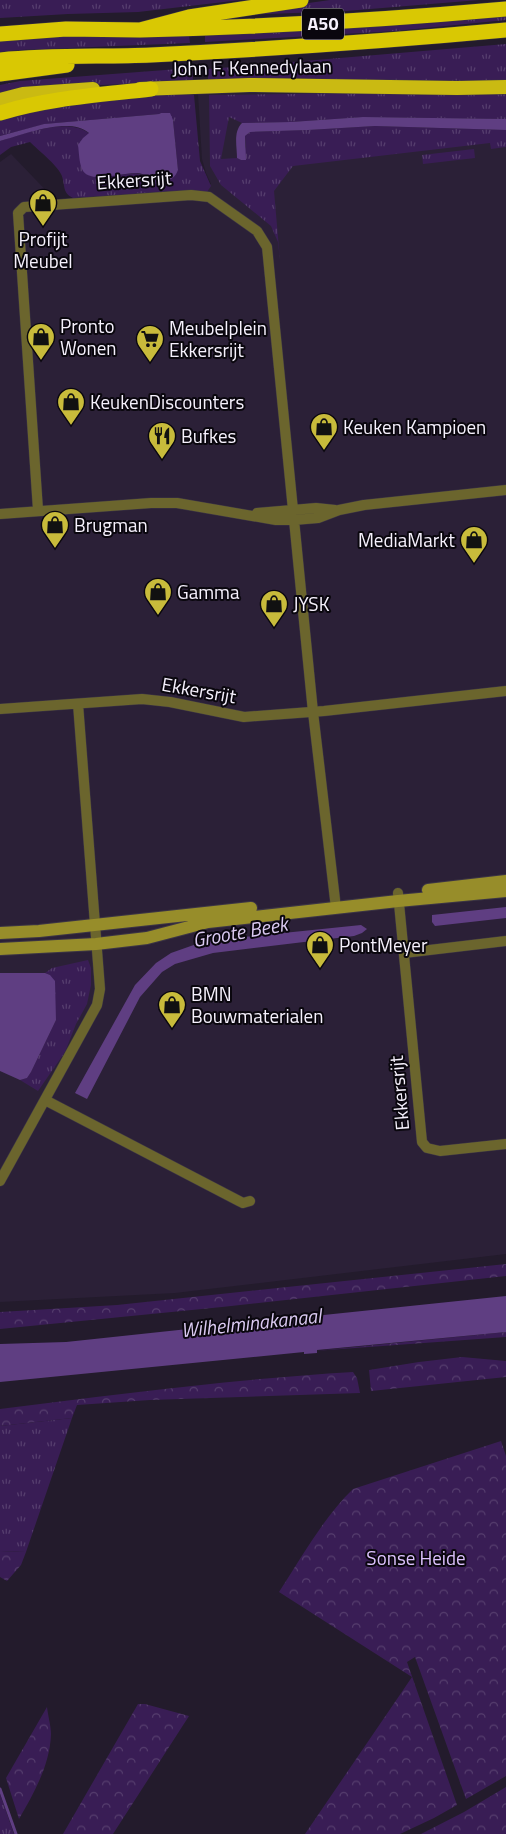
<svg xmlns="http://www.w3.org/2000/svg" width="506" height="1834" viewBox="0 0 506 1834" font-family="'Titillium Web',sans-serif">
	<style>
		.built { fill: #2b2037 }
		.grass { fill: url(#grass-tufts) }
		.forest { fill: url(#forest-crowns) }
		.water { fill: #5f3e82 }
		.lines { fill: none; stroke-linecap: round; stroke-linejoin: round }
		.stream { stroke: #5f3e82; stroke-width: 3 }
		.minor-casing { stroke: #3c3545; stroke-width: 11 }
		.secondary-casing { stroke: #3c3545; stroke-width: 14 }
		.trunk-casing { stroke: #3c3545; stroke-width: 15 }
		.motorway-casing { stroke: #3c3545; stroke-width: 16 }
		.minor { stroke: #6b652d; stroke-width: 10 }
		.secondary { stroke: #978d2a; stroke-width: 12 }
		.trunk { stroke: #caba12; stroke-width: 14 }
		.motorway { stroke: #d9c803; stroke-width: 15 }
		.labels { text-anchor: middle; stroke-width: 4; stroke-linejoin: round; paint-order: stroke }
		.shield { fill: #0a070e; stroke: #afabb5; stroke-width: 1 }
		.shield-label { font-size: 18px; font-weight: bold; fill: #f6f1fd }
		.street-label { font-size: 19px; fill: #f6f1fd; stroke: #0a070e }
		.poi-label { font-size: 19px; fill: #f6f1fd; stroke: #0a070e; text-anchor: start }
		.park-label { font-size: 19px; fill: #ddc2fe; stroke: #0a070e }
		.water-label { font-size: 20px; font-style: italic; fill: #dbcaf2; stroke: #0a070e }
	</style>
	<defs>
		<pattern id="grass-tufts" width="24" height="20" patternUnits="userSpaceOnUse" patternTransform="scale(1.25)"><rect width="24" height="20" fill="#391d55"/><path d="M3 7l-1-3M5 7V3M7 7l1-3M15 17l-1-3M17 17v-4M19 17l1-3" fill="none" stroke="#563e6e"/></pattern>
		<pattern id="forest-crowns" width="20" height="18" patternUnits="userSpaceOnUse" patternTransform="scale(1.25)"><rect width="20" height="18" fill="#391d55"/><path d="M2 6a3 3 0 1 1 6 0M12 15a3 3 0 1 1 6 0" fill="none" stroke="#563e6e"/></pattern>
	</defs>
	<rect width="100%" height="100%" fill="#231b2c"/>
	<path class="built" d="M506,74V1254L175,1293L0,1302V162L11,154L59,204L211,184L206,173L202,159L198,94Z"/>
	<path class="grass" d="M0,0H241L138,12L68,14L0,18Z
		M330,0H479L346,11L239,15V13Z
		M506,14V20L395,31L205,42V35Z
		M69,35H189L190,43L19,50L0,52V40Z
		M506,44V81L208,80V69Z
		M192,68L193,81L56,87L0,96V85L20,81Z
		M363,93H506V119L363,117L291,122L242,123L229,117L221,159L237,158L241,160L246,147L245,136L250,132L308,130L375,126L506,130V147L491,149L490,143L293,166L274,191L280,260L278,242L271,226L221,185L210,166L209,95Z
		M150,94L194,95L200,161L211,186L207,192L193,190L73,198C61,192 66,184 61,174C56,164 38,150 30,142L11,147L0,155V141C24,134 68,116 90,134L95,177L136,173L154,178L169,181L178,170L173,120L161,113L159,114L45,124L0,136V117L26,108Z
		M474,149L475,158L423,164L422,155Z
		M88,960L91,968V985L87,1004L76,1024L65,1052L38,1091L20,1080L27,1078L31,1072L56,1020L50,975L45,973L52,968Z
		M72,1418L26,1552L0,1551V1426Z
		M0,1794L14,1834H0Z"/>
	<path class="forest" d="M506,1264V1276L222,1307L0,1329V1312L117,1305Z
		M506,1332V1337L314,1351Z
		M462,1357L506,1361V1377L371,1391L369,1370L419,1362Z
		M353,1372L357,1378L360,1393L150,1400L77,1405L72,1418L0,1426V1409C118,1394 235,1379 353,1372Z
		M501,1441L506,1456V1776L466,1799L415,1657L407,1662L457,1805L434,1818L400,1834H305L412,1677L279,1592C302,1557 323,1518 353,1489Z
		M0,1551L26,1552L21,1565L7,1581L0,1577Z
		M138,1704H145L189,1716L113,1834H63Z
		M47,1707C48,1716 51,1726 51,1734C50,1765 34,1793 19,1819L6,1778Z
		M506,1787V1834H421L464,1812Z"/>
	<path class="water" d="M161,113H170L173,120L178,170C170,191 151,174 137,173C123,172 88,185 82,169C79,162 79,152 78,145L83,138L89,133C68,116 24,135 0,141V136L44,124L159,114Z
		M363,117L506,119V130L375,126L308,130L250,132L245,136L246,160H241L237,158C237,146 233,132 242,123L291,122Z
		M506,907V918L435,926L432,922V915Z
		M361,925L367,929L362,933L354,936L213,953L175,964L162,972L140,997L87,1099L75,1093L135,985L156,963L171,953L205,941Z
		M0,973H45L50,975L55,981L56,1020L31,1072L27,1078L20,1080L0,1071Z
		M506,1296V1332L317,1350V1353L304,1354V1352L0,1382V1344L66,1342L301,1317V1315L314,1314V1316Z"/>
	<g class="lines">
		<path class="stream" d="M0,1789L16,1834"/>
		<defs>
			<path id="minor" d="M38,510L18,213L24,207L191,195L209,197L257,231L267,247L313,712L336,908
				M257,513L316,508L335,510
				M0,514L151,503H177L276,520H294L318,518L339,510L364,505L506,490
				M0,709L142,699L170,702L244,717L324,711L506,691
				M398,893L422,1142L427,1148L440,1151L506,1144
				M404,953L506,941
				M45,1100L239,1201L243,1203L250,1201
				M0,1181L97,1005L100,989L78,704"/>
			<path id="secondary" d="M428,890L506,881
				M0,933L39,931L251,908
				M0,949L96,944L147,938L208,922L398,901L506,891"/>
			<path id="trunk" d="M140,89L249,85L457,88L506,87
				M0,100L23,94L93,89"/>
			<path id="motorway" d="M140,30C262,27 384,20 506,9
				M0,34L66,29L140,30L189,17L301,0
				M0,60C50,55 101,57 151,55C270,49 388,41 506,30
				M0,74L67,65
				M0,113C49,98 100,95 151,89"/>
		</defs>
		<use href="#minor" class="minor-casing"/>
		<use href="#secondary" class="secondary-casing"/>
		<use href="#trunk" class="trunk-casing"/>
		<use href="#motorway" class="motorway-casing"/>
		<use href="#minor" class="minor"/>
		<use href="#secondary" class="secondary"/>
		<use href="#trunk" class="trunk"/>
		<use href="#motorway" class="motorway"/>
	</g>
	<defs>
		<symbol id="shop-pin" viewBox="-11 -11 22 30"><path d="M0 17L-7.5 6A9.5 9.5 0 1 1 7.5 6Z" fill="#c8bb3b" stroke="#0a070e"/><path d="M-5-2.5h2.3a2.7 3.5 0 0 1 5.4 0H5L5.5 6h-11ZM-1.5-2.5h3a1.5 2.3 0 0 0-3 0Z" fill="#111"/></symbol>
		<symbol id="supermarket-pin" viewBox="-11 -11 22 30"><path d="M0 17L-7.5 6A9.5 9.5 0 1 1 7.5 6Z" fill="#c8bb3b" stroke="#0a070e"/><path d="M-6-5.5h2.5l.6 2H6L4.5 2H-2.5L-4.4-4H-6ZM-1.5 3.2a1.3 1.3 0 1 0 .1 0ZM3 3.2a1.3 1.3 0 1 0 .1 0Z" fill="#111"/></symbol>
		<symbol id="restaurant-pin" viewBox="-11 -11 22 30"><path d="M0 17L-7.5 6A9.5 9.5 0 1 1 7.5 6Z" fill="#c8bb3b" stroke="#0a070e"/><path d="M-5-6h1v4h1v-4h1v4h1v-4h1v5L-1.5 .5V6h-2V.5L-5-1ZM5-6V6H3V1.5H1.5Q1.5-4 5-6Z" fill="#111"/></symbol>
	</defs>
	<g fill-rule="evenodd">
		<use href="#shop-pin" x="27" y="187" width="32" height="43"/>
		<use href="#shop-pin" x="25" y="321" width="32" height="43"/>
		<use href="#supermarket-pin" x="134" y="323" width="32" height="43"/>
		<use href="#shop-pin" x="55" y="386" width="32" height="43"/>
		<use href="#shop-pin" x="308" y="411" width="32" height="43"/>
		<use href="#restaurant-pin" x="146" y="420" width="32" height="43"/>
		<use href="#shop-pin" x="39" y="509" width="32" height="43"/>
		<use href="#shop-pin" x="458" y="524" width="32" height="43"/>
		<use href="#shop-pin" x="142" y="576" width="32" height="43"/>
		<use href="#shop-pin" x="258" y="588" width="32" height="43"/>
		<use href="#shop-pin" x="304" y="929" width="32" height="43"/>
		<use href="#shop-pin" x="156" y="989" width="32" height="43"/>
	</g>
	<g class="labels">
		<rect class="shield" x="302" y="8.5" width="42" height="31" rx="4"/>
		<g class="shield-label">
			<text x="323" y="30">A50</text>
		</g>
		<g class="street-label">
			<text transform="translate(252 67) rotate(-1)" y="7">John F. Kennedylaan</text>
			<text transform="translate(134 180) rotate(-4)" y="7">Ekkersrijt</text>
			<text transform="translate(199 690) rotate(10)" y="7">Ekkersrijt</text>
			<text transform="translate(399 1093) rotate(-95)" y="7">Ekkersrijt</text>
		</g>
		<g class="poi-label">
			<text x="43" y="246" text-anchor="middle">Profijt<tspan x="43" dy="22">Meubel</tspan></text>
			<text x="60" y="333">Pronto<tspan x="60" dy="22">Wonen</tspan></text>
			<text x="169" y="335">Meubelplein<tspan x="169" dy="22">Ekkersrijt</tspan></text>
			<text x="90" y="409">KeukenDiscounters</text>
			<text x="343" y="434">Keuken Kampioen</text>
			<text x="181" y="443">Bufkes</text>
			<text x="74" y="532">Brugman</text>
			<text x="455" y="547" text-anchor="end">MediaMarkt</text>
			<text x="177" y="599">Gamma</text>
			<text x="293" y="611">JYSK</text>
			<text x="339" y="952">PontMeyer</text>
			<text x="191" y="1001">BMN<tspan x="191" dy="22">Bouwmaterialen</tspan></text>
		</g>
		<g class="park-label">
			<text x="416" y="1565">Sonse Heide</text>
		</g>
		<g class="water-label">
			<text transform="translate(240 932) rotate(-10)" y="7">Groote Beek</text>
			<text transform="translate(251 1323) rotate(-6)" y="7">Wilhelminakanaal</text>
		</g>
	</g>
</svg>
